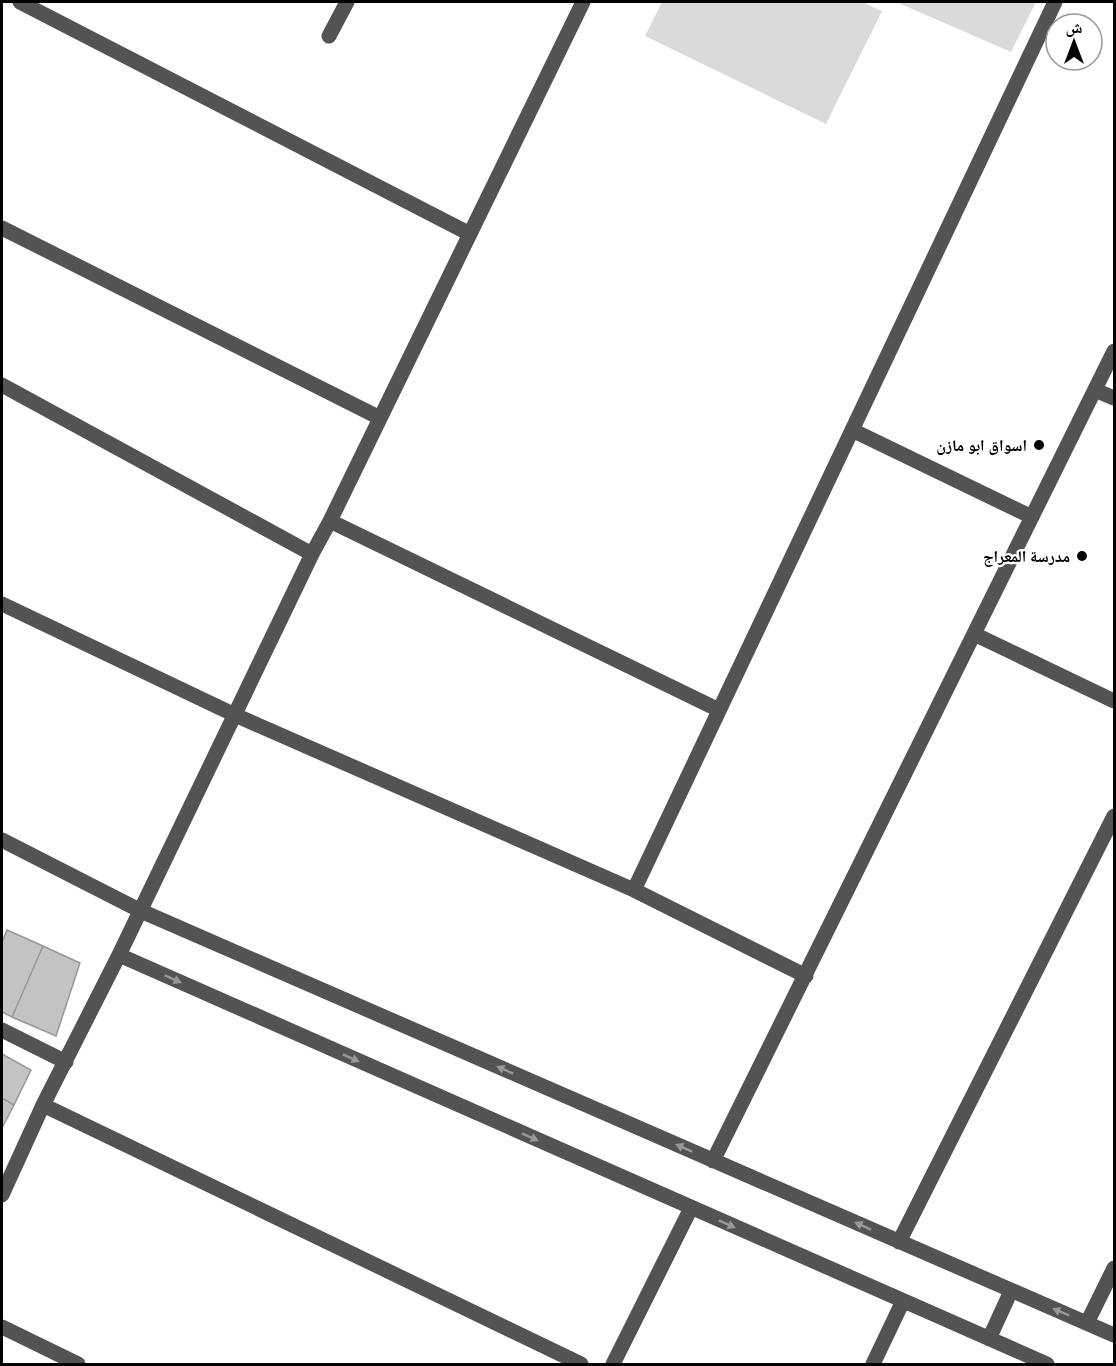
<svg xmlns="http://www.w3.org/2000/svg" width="1116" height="1366" viewBox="0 0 1116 1366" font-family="'Fira Sans','Noto Naskh Arabic',sans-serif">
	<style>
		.green { fill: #dadada }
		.building { fill: #c3c3c3; stroke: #979797; stroke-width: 1.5 }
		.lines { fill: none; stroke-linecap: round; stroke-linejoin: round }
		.minor { stroke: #535353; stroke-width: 15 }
		.oneway { fill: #989898 }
		.poi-dot { fill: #000; stroke: #fff; stroke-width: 2 }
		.labels { text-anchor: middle; stroke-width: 4.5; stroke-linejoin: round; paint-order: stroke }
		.poi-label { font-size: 16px; font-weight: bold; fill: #000; stroke: #fff; text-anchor: end }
	</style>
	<rect width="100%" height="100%" fill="#fff"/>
	<path class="green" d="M662,2H862L882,11L826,124L645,36Z
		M896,2H1036L1011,52Z"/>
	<path class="building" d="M7,930L43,946L12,1017L2,1012V942Z
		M43,946L80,963L56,1036L12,1017Z
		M2,1054L31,1070L14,1105L2,1098Z
		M2,1098L14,1105L2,1128Z"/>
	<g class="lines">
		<path class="minor" d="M20,2L470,234
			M329,36L347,2
			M2,228L380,418
			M2,385L312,554
			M1095,390L1114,398
			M852,430L1032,517
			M330,521L719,710
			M2,604L235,715L634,890L806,976
			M974,634L1114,701
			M2,840L141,911L1114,1335
			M634,890L1055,2
			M119,955L1047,1364
			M2,1030L66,1062
			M43,1105L581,1364
			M713,1161L1114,351
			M2,1195L43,1105L119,955L312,554L330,521L583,2
			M899,1242L1114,816
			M1087,1323L1114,1268
			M2,1327L78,1364
			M989,1339L1011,1291
			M613,1364L691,1208
			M873,1364L903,1301"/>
	</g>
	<defs><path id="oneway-solid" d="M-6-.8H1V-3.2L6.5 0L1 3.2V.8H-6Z" transform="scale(1.5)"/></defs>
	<g class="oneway">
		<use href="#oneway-solid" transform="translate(173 979) rotate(24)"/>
		<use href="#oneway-solid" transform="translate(351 1058) rotate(24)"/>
		<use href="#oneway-solid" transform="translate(505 1070) rotate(-156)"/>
		<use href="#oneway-solid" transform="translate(530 1137) rotate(24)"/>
		<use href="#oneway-solid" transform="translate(684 1148) rotate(-156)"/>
		<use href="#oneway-solid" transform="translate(727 1224) rotate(24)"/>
		<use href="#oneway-solid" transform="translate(863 1226) rotate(-156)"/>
		<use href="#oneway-solid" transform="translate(1061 1312) rotate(-157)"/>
	</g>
	<g class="poi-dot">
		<circle cx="1039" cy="445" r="6"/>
		<circle cx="1082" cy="556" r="6"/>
	</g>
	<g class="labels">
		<g class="poi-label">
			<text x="1027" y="451">اسواق ابو مازن</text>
			<text x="1070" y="562">مدرسة المعراج</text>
		</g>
	</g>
	<rect width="1116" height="1366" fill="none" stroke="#000000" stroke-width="6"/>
	<g transform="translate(1074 42)"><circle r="28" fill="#ffffff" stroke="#999999" stroke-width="1.5"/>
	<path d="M0-4.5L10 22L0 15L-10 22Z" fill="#000000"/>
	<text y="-9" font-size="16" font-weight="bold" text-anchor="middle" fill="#000000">ش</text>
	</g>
</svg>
